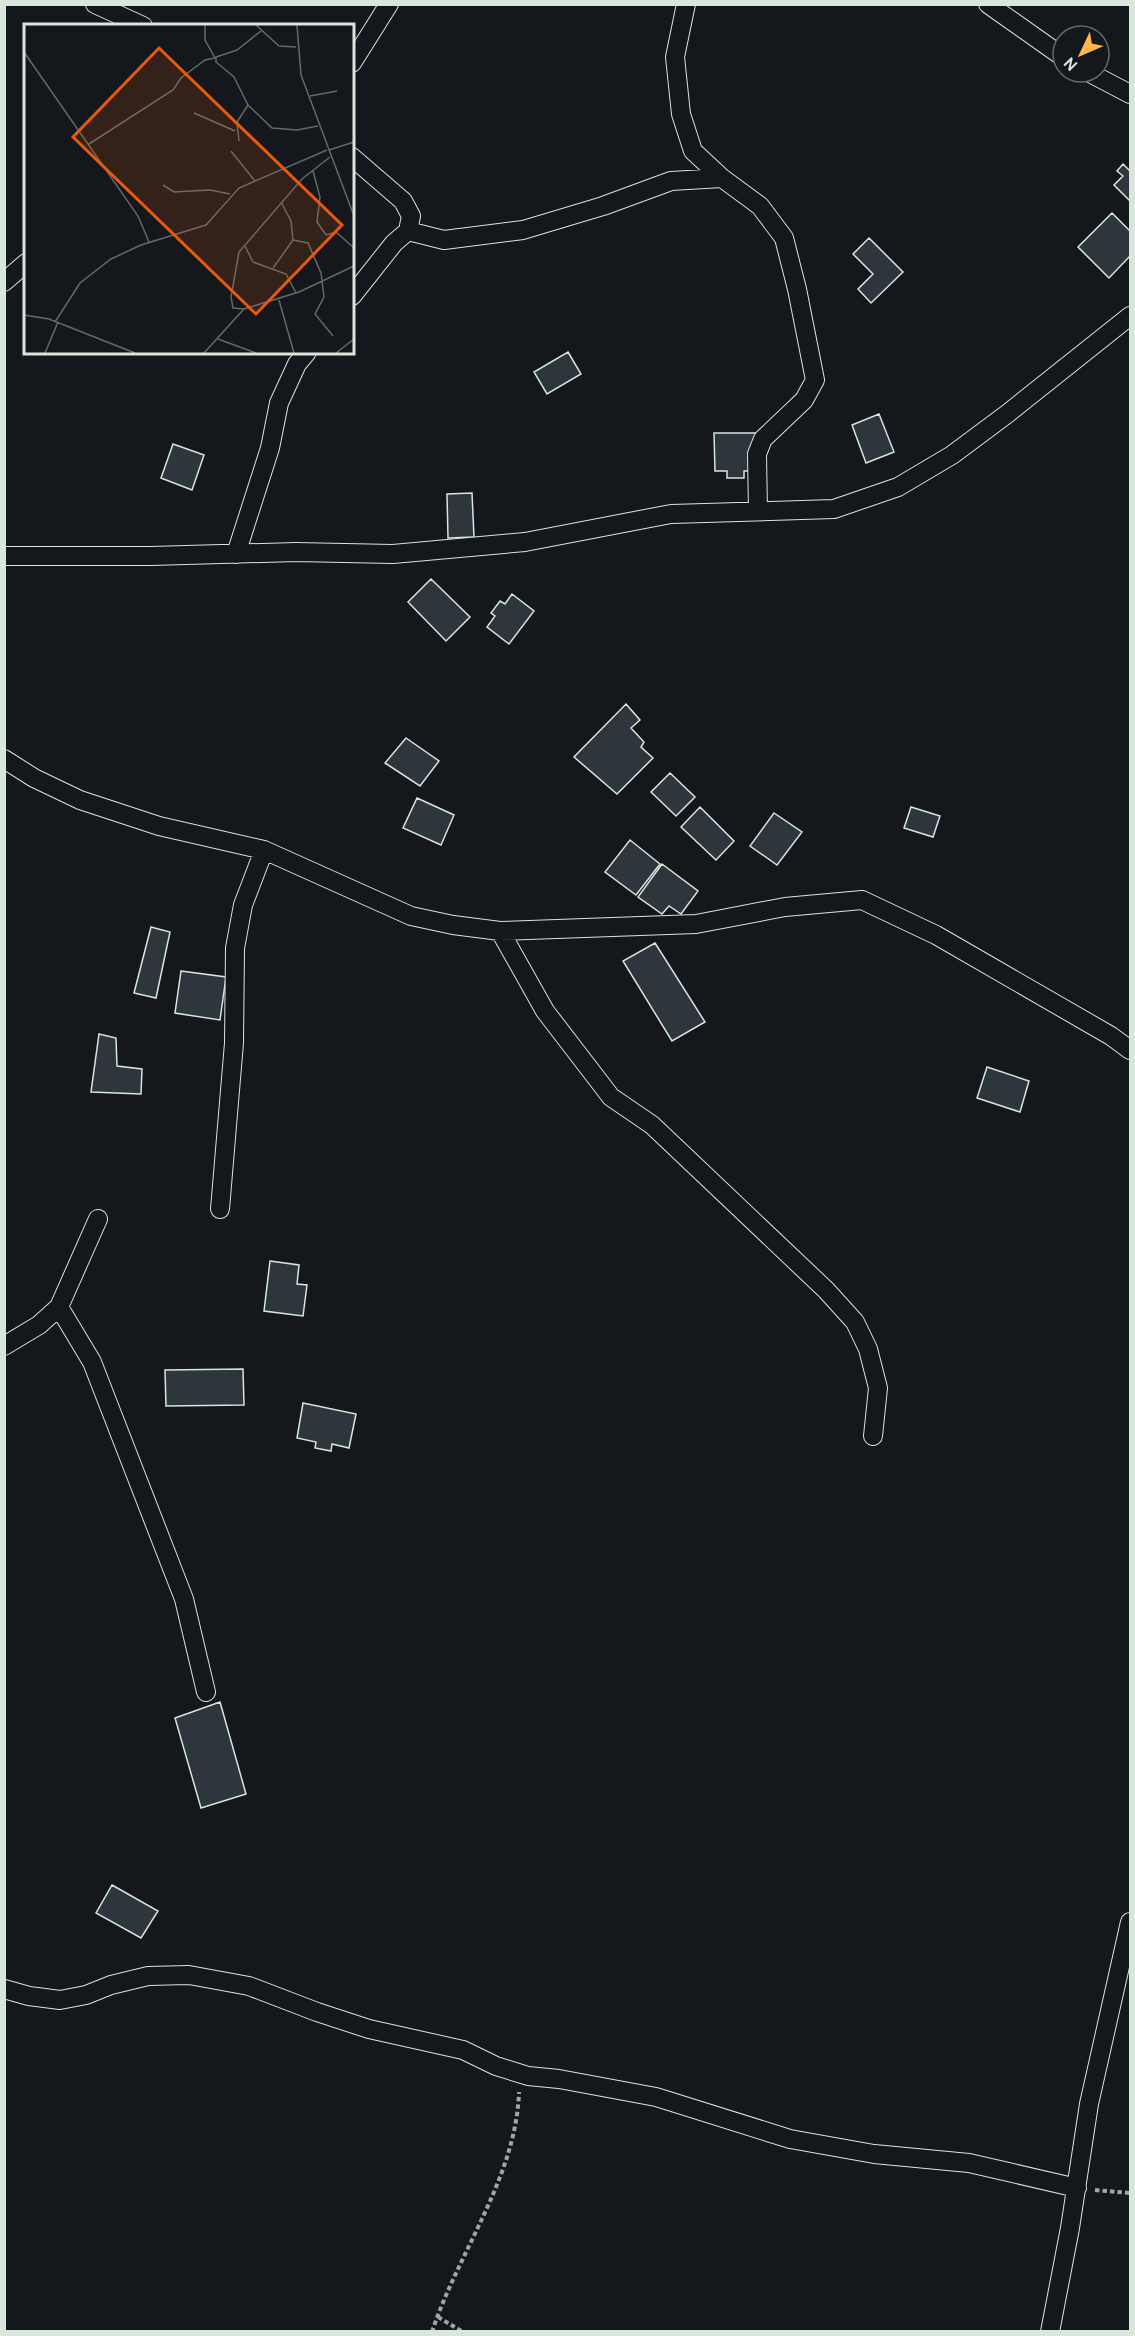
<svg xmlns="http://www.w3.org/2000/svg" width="1135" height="2336" viewBox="0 0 1135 2336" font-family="Cabin,sans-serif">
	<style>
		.building { fill: #2c363c; stroke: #d8e6dc; stroke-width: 1.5 }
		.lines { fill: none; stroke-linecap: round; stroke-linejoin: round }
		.street-casing { stroke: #d8e6dc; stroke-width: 20 }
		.path { stroke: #9da8a2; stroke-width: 4; stroke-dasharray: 4.5 3; stroke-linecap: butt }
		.street { stroke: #14181c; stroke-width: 18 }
		.inset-road { fill: none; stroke: #626a69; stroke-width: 1.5 }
		.view { fill: #e8590c; fill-opacity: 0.15; stroke: #e8590c; stroke-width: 3 }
		.inset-edge { fill: none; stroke: #d8e6dc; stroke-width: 3 }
	</style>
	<rect width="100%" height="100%" fill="#14181c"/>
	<path class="building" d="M1123,164L1129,170L1130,169V201L1114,185L1123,176L1117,171Z
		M1112,213L1130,231V256L1109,278L1078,247Z
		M869,238L903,272L871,303L858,289L873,274L853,254Z
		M568,352L581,374L547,394L534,372Z
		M879,414L894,452L866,463L852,425Z
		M714,433H756V471H744V478H727V471H715Z
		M173,444L204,455L192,490L161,478Z
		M472,493L474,537L448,538L447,494Z
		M431,579L470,617L446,641L408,602Z
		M512,594L534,611L509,644L487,627L495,616L491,613L500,601L505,604Z
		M626,704L640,720L631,728L644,742L641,747L653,758L617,794L574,757Z
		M406,738L439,761L420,786L385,763Z
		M670,773L695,797L676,816L651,792Z
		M417,798L454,815L441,845L403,828Z
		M700,807L734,841L716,860L681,827Z
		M911,807L940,816L933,837L904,828Z
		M774,813L802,832L777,865L750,846Z
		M630,840L660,864L636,895L605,872Z
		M662,864L698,891L681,914L669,906L662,914L638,897Z
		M151,927L170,932L156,998L134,993Z
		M655,943L705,1022L672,1041L623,961Z
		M181,971L226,977L220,1020L175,1013Z
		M99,1034L116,1038L117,1066L142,1069L141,1094L91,1092Z
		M987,1067L1029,1081L1020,1112L977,1098Z
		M270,1261L299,1265L297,1284L307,1285L303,1316L264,1311Z
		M243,1369L244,1405L166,1406L165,1370Z
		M303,1403L356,1414L349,1448L332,1444L331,1451L315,1448L316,1442L297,1438Z
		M220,1702L246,1794L201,1808L175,1718Z
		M112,1885L158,1911L141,1938L96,1913Z"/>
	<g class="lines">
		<defs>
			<path id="street" d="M95,4L143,26
				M686,4L675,57L681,114L693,151L722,178L760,206L784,238L797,289L815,380L804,400L763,439L757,454L758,511
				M988,4L1063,57
				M352,63L389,4
				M1088,72L1130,94
				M352,157L403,201L411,216L408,231
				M4,282L26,263
				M352,296L394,243L408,231L444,240L523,230L603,206L671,181L722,178
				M236,554L270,448L279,403L297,364L307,352
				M4,556H151L296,552L393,554L525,542L671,514L834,509L898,487L952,455L1007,414L1130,316
				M4,759L34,778L80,800L159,826L264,850L411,916L453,925L500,931L696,924L785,907L862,900L936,935L1111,1036L1130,1050
				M500,931L545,1011L611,1097L652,1125L826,1290L855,1322L868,1349L878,1388L873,1436
				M220,1209L234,1043L235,948L243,905L264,850
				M59,1307L92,1362L184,1599L206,1692
				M4,1346L39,1325L59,1307L98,1219
				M4,1989L29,1996L60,2000L86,1995L111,1985L148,1976L189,1975L249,1986L317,2012L369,2029L463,2050L496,2066L528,2076L559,2079L656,2097L790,2139L874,2154L969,2163L1077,2188
				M1050,2332L1070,2228L1089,2104L1130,1922"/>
		</defs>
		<use href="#street" class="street-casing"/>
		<path class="path" d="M1095,2190L1130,2193
			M438,2317L463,2332
			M432,2332C458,2252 516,2178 519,2092"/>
		<use href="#street" class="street"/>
	</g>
	<g transform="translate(24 24)">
		<rect width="330" height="330" fill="#14181c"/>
		<path class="inset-road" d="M232,1L255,22L272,23M273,1L277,51L330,192M237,7L213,26L192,33V38L210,53L224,81L248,104L273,106L294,102M0,28L114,192L125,218M286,72L313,67M170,89L211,107M215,117L213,98L224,81M65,120L149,66L157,54L181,36L191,34L181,16V1M305,126L330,118M207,127L231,157M289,147L296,173L293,198L302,211L312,208L330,224M139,161L150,168L186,166L206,170M269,216L284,219L297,249L300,273L291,290L309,312M221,222L229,238L262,250L272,269M249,244L269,216L267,197L257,178M255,276L270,329M220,285L209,284L207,273L215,228L278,155L306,133M0,291L25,295L111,329M31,298L56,259L87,235L117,221L182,201L215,164L303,126M194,315L232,329M21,329L34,298M180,329L220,285L275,268L330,242M312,329L330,315"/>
		<path class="view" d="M135,24L318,201L232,290L49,113Z"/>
		<rect width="330" height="330" class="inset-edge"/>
	</g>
	<rect width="1135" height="2336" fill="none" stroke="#d8e6dc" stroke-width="12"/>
	<g transform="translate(1081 54) rotate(226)"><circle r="28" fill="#14181c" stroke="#626a69" stroke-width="1.5"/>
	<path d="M0-4.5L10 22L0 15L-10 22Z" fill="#ffb74d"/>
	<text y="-9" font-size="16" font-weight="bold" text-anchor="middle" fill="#d8e6dc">N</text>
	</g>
</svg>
